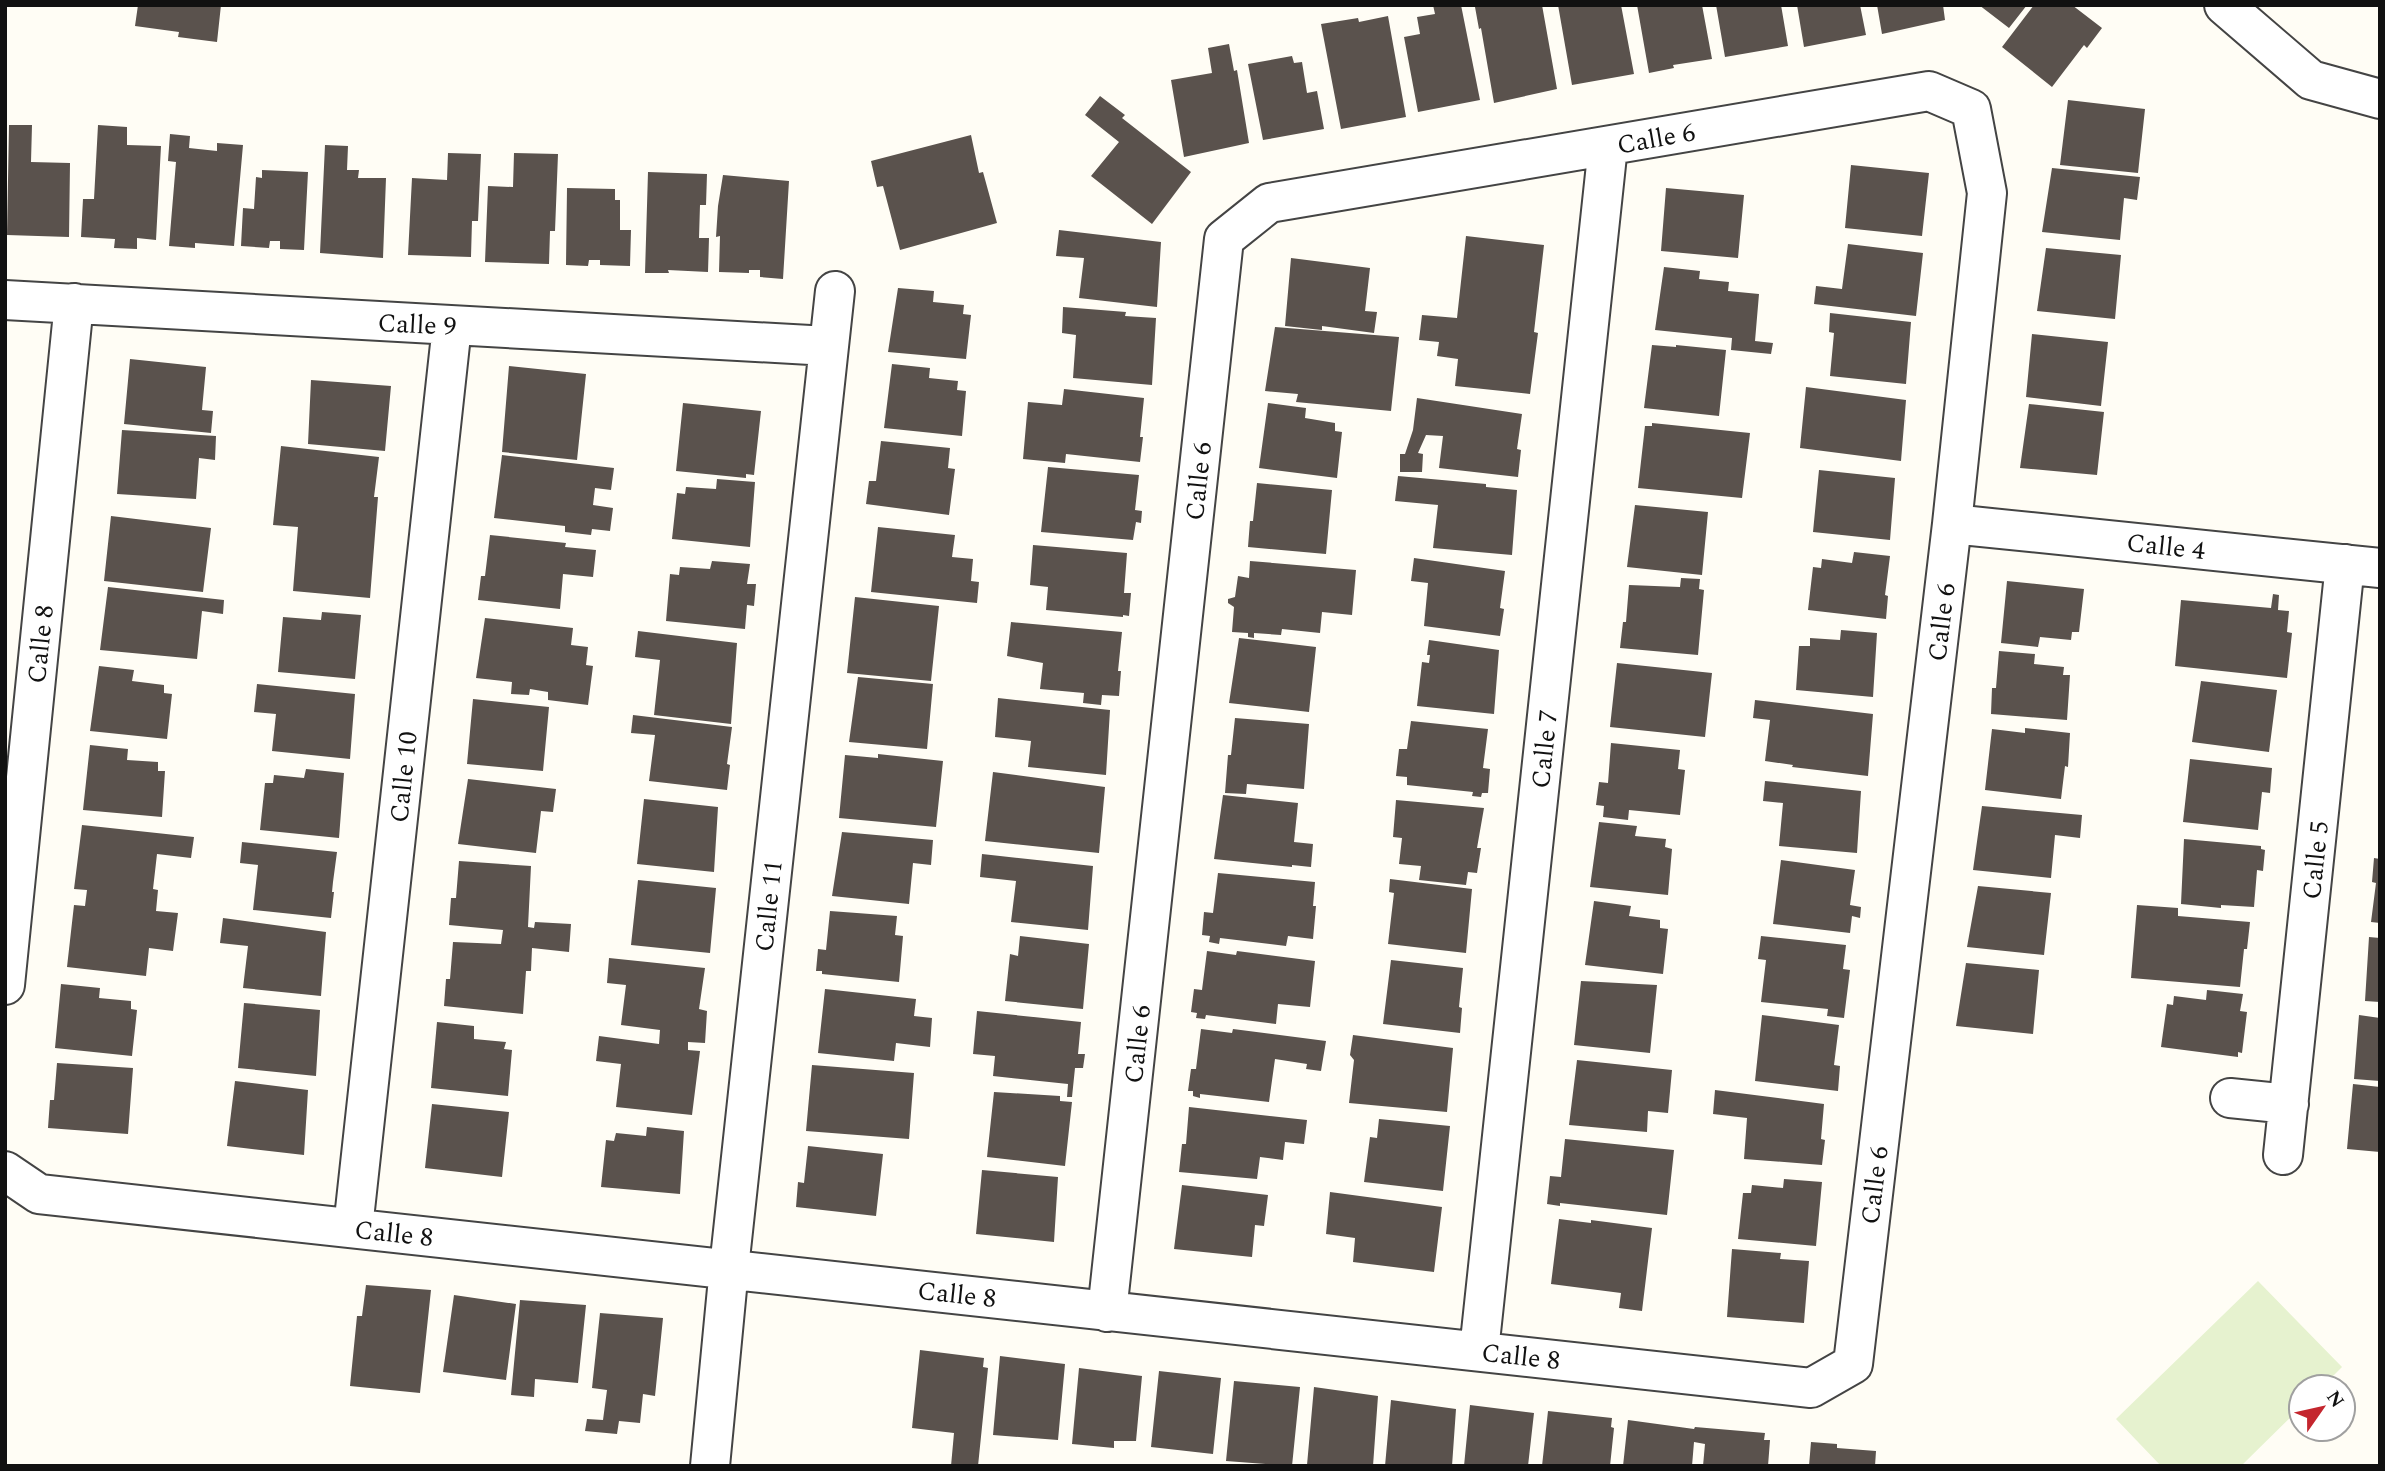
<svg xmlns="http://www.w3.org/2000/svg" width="2385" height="1471" viewBox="0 0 2385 1471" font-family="Spectral,serif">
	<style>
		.pitch { fill: #e6f2cf }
		.building { fill: #5a524d }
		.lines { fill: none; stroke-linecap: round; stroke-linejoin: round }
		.minor-casing { stroke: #444; stroke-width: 42 }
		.minor { stroke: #fff; stroke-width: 38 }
		.labels { text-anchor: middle; stroke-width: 7; stroke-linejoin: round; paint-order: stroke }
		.street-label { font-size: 26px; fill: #111; stroke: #fff }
	</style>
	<rect width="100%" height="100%" fill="#fffdf5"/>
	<path class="pitch" d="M2258,1281L2342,1367L2322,1387H2301V1407L2241,1466H2161L2116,1419Z"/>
	<path class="building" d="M138,5H221L217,42L178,37L179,32L135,26Z
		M1433,5H1461L1480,100L1418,112L1404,37L1420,34L1417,17L1435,14Z
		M1487,5H1542L1557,89L1494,103L1481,28L1479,29L1475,7Z
		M1558,5H1621L1634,74L1572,85Z
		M1637,5H1702L1712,59L1673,65L1674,68L1649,73Z
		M1716,5H1781L1788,46L1725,57Z
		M1797,5H1860L1866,35L1804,47Z
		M1877,5H1943L1945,20L1882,34Z
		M1979,5H2027L2009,28Z
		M2034,5H2072L2102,28L2087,48L2084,45L2052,87L2002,47Z
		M1388,16L1406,117L1341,129L1321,24L1358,18L1359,22Z
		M1229,44L1234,71L1237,70L1249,143L1184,157L1171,80L1212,73L1208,48Z
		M1292,56L1294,63L1302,62L1307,93L1317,91L1324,129L1263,140L1248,64Z
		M1100,96L1125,115L1122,118L1191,172L1152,224L1091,176L1119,142L1085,115Z
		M2068,100L2145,109L2138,173L2060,165Z
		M9,125H32L31,162L70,163L69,237L7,235Z
		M98,125L127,127V145L161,146L156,240L137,238V249L114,248L115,239L81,237L83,199H94Z
		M170,134L190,136L189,148L217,151V143L243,145L234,246L195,243V248L169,246L176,162L168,161Z
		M971,135L979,173L983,172L997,223L900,250L883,186L877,187L871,161Z
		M325,145L348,146L347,170H359L358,178H386L383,258L320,253Z
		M448,153L481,154L478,221H472L471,257L408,255L412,178L447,180Z
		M514,153L558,154L555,231H550L549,264L485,262L488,186L513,187Z
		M1851,165L1929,173L1922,236L1845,228Z
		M2052,168L2140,177L2137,200L2124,198L2120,240L2042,232Z
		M262,170L308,172L304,250L280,249V241H270L269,248L241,246L243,208L254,209L256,177L262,178Z
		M648,172L707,174L706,205H700L699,238H709L708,272L668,270L669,273H645Z
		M723,175L789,181L783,279L760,277V270H749V273L719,272L720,236L716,237L718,206Z
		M567,188L615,189V200H620V230H631L630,266L600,265V260H589L588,266L566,265Z
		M1666,188L1744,195L1738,258L1661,251Z
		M1059,230L1161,242L1157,307L1079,298L1084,258L1056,256Z
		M1466,236L1544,245L1534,332L1538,333L1530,394L1455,386L1458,359L1437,356L1439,342L1419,340L1422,315L1457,318Z
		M1848,244L1923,253L1916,316L1814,304L1816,286L1842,289Z
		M2046,248L2121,255L2115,319L2037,311Z
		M1291,258L1370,268L1365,311L1377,312L1374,333L1322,326V330L1285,326Z
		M1664,267L1700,271L1699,279L1729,282L1728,291L1759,294L1755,341L1773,343L1771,354L1731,350L1732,338L1655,330Z
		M898,288L934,291L933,302L964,305L963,314L971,315L966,359L888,352Z
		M1063,307L1126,312L1125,316L1156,318L1152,385L1073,378L1076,335L1062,333Z
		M1830,313L1911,322L1906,384L1830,376L1834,333L1829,332Z
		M1275,327L1399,337L1391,411L1296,402L1298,394L1265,391Z
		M2032,334L2108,342L2101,406L2026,397Z
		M1652,345L1676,347V345L1726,350L1719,416L1644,408Z
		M130,359L206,367L202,410L213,411L211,433L124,424Z
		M892,364L930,368L929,378L958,381L957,390L966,391L962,436L884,428Z
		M509,366L586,374L577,460L502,452Z
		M311,380L391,386L385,451L308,444Z
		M1806,387L1906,400L1901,461L1800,448Z
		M1064,389L1144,398L1140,437H1143L1140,462L1066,454L1065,463L1023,459L1028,402L1062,405Z
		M1417,398L1522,414L1517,449L1521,450L1518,477L1439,468L1443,436L1426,435L1418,453L1423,454L1422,472H1400V454H1405L1413,430Z
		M683,403L761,411L754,475L746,474V478L676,471Z
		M1268,403L1306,408L1305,418L1335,423V431L1342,432L1337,478L1259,468Z
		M2029,404L2104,412L2097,475L2020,468Z
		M1652,423L1750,433L1742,498L1638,488L1645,426H1652Z
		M122,430L216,436L215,460L199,458L196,499L117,494Z
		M881,441L950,448L948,468L955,469L949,515L866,504L869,481H876Z
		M281,446L379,457L374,497H378L370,598L293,591L298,527L273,525Z
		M502,455L614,468L611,490L595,488L593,505L613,508L610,531L592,529L591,535L565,532V526L494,518Z
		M1048,467L1139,475L1135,510L1142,511L1141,523L1136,522L1133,540L1041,532Z
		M1819,470L1895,478L1890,540L1813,532Z
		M1398,476L1486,484V487L1517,490L1512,555L1433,548L1438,505L1395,501Z
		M717,479L755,482L750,547L672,539L677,493L685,494L686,487L716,489Z
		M1257,483L1332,490L1326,554L1248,547L1250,521H1253Z
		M1635,505L1708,512L1702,575L1627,567Z
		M111,516L211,528L203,592L104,581Z
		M878,527L955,535L952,557L973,559L971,581L979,582L977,603L871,592Z
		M490,535L566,543L565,547L596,550L593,577L563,574L560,609L478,600L481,576H485Z
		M1033,545L1127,553L1124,593H1131L1129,616L1123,615V617L1046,610L1048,587L1030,585Z
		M1854,552L1890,556L1885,595L1888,596L1886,619L1808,610L1813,567L1821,568L1822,559L1852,563Z
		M1414,558L1505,571L1500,608L1504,609L1500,636L1424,626L1428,583L1411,581Z
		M712,561L750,564L747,584H756L754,606L747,605L745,629L666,621L670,574L679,575L680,567L710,569Z
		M1250,561L1356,570L1352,615L1322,612L1320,633L1282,629L1281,635L1254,633V638L1248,637V633L1232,632L1234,607L1228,603V599L1235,597L1238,576L1249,578Z
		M1681,578L1700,579L1699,589L1704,590L1698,655L1620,648L1623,622H1626L1629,585L1680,587Z
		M2007,581L2084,589L2079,632H2072L2071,640L2040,637L2038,647L2001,643Z
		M108,587L224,600L223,614L202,611L197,659L100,650Z
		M2273,594L2279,595L2278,610L2289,611L2287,632L2292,633L2287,678L2175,666L2181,600L2271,608Z
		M855,597L939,606L931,681L847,673Z
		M322,612L361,615L355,679L278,672L283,617L321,620Z
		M485,618L573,628L571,645L588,647L586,665L593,666L588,705L548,700V692L530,689L529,695L511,694L512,682L476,678Z
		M1011,622L1122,632L1118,671H1121L1119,696L1102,695L1101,705L1083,703L1084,693L1040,689L1043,663L1007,656Z
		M1841,630L1877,633L1873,697L1796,690L1799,646H1810V638L1840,640Z
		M638,631L737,643L731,724L654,715L660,660L635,657Z
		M1239,638L1316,647L1309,712L1229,703Z
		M1429,640L1499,650L1494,714L1417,706L1422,662L1429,663L1430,655H1427Z
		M1999,651L2035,654L2034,664L2064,667L2063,675H2070L2067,720L1991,714L1992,688H1996Z
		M1617,663L1712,673L1705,737L1610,727Z
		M99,666L134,670L132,681L164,685V693L172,694L167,739L90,731Z
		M858,677L933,684L927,749L849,742Z
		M2201,681L2277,690L2269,752L2192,742Z
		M257,684L355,694L350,759L272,751L276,714L254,712Z
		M998,698L1110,710L1106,775L1028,767L1031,741L995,737Z
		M473,699L549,707L543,771L467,764Z
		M1755,700L1873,714L1868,776L1792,767L1793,765L1765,761L1770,720L1753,718Z
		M633,715L732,727L727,764L730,765L727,790L649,781L655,735L631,733Z
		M1235,718L1309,724L1304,789L1247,784L1246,794L1225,793L1228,755H1231Z
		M1411,721L1488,729L1483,768L1490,769L1488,793H1482L1481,797L1472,796L1473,792L1407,785V777L1396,776L1399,749H1407Z
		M2025,728L2070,733L2068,767L2065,766L2061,799L1985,790L1992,729L2025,733Z
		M1611,743L1680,750L1678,769L1685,770L1680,815L1629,810L1628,820L1603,817L1604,806L1596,805L1599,782L1608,783Z
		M90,745L128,749L127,760L158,762V771H165L162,817L83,810Z
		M878,754L943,761L936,827L839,818L845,755L878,758Z
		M2190,759L2272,768L2270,793L2262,792L2258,830L2183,822Z
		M306,769L344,773L339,838L260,830L265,783H273L274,775L304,778Z
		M993,772L1105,787L1099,853L985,841Z
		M468,779L556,789L553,812L541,811L536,853L458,844Z
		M1765,781L1861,791L1857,853L1779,846L1783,803L1763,801Z
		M1223,795L1298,803L1294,842L1313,844L1311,867L1292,865V867L1214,859Z
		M644,799L718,807L714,872L637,864Z
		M1396,800L1484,808L1477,848H1481L1477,873L1468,872L1466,885L1419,880L1421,866L1399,864L1402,838L1393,837Z
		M1982,806L2082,815L2080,838L2055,835L2051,878L1973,870Z
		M1599,822L1637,826L1635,836L1666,839L1665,847L1672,849L1668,895L1590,887Z
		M82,825L194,837L191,858L157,854L153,889L158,890L156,911L178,913L173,951L149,948L146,976L67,967L74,905L85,906L87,890L74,889Z
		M842,832L933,840L931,865L913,863L909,904L832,896Z
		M2184,839L2261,846V849L2265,850L2263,871L2257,870L2254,907L2221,905V908L2181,904Z
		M242,842L337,852L333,882L332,892H334L331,918L253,910L258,865L240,863Z
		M982,854L1093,866L1088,930L1011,922L1016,881L980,877Z
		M2374,858L2380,859V923L2371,922L2376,883L2372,882Z
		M1781,860L1855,870L1850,905L1861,907L1860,918L1852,916L1850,933L1773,924Z
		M459,861L531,866L528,927L534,928L535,922L571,924L569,952L532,948L531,971H526L523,1014L444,1006L446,979H450L453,942L501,944L503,930L449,925L451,898H456Z
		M1218,873L1315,882L1313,906H1316L1313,939L1288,936L1286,946L1220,938L1219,944L1209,942L1210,936L1202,935L1204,912L1213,913Z
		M1390,879L1472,889L1466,953L1388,944L1394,893L1389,892Z
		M638,880L716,888L710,953L631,945Z
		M1978,886L2051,893L2044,955L1967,947Z
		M1594,901L1631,906L1629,916L1660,920V928L1668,929L1663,974L1585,965Z
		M2137,905L2178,908V916L2250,922L2247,949H2244L2240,987L2131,978Z
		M830,911L897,916L895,935L903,936L899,982L822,974V971H816L818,949L826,950Z
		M223,918L326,932L321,996L243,988L248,946L220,943Z
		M1020,936L1089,944L1083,1009L1005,1001L1010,954L1018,956Z
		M1761,936L1846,945L1843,969L1850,970L1844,1018L1827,1016L1828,1009L1761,1002L1766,960L1758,959Z
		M2369,937L2380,938V1002L2365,1001Z
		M1207,951L1236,955L1237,951L1315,961L1310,1007L1278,1004L1276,1024L1206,1015L1205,1019L1196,1018L1197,1013L1191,1012L1194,989L1202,990Z
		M609,958L705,968L699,1009L707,1011L705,1043L688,1042V1050L700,1051L692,1115L616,1107L621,1064L596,1061L599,1036L659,1044L660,1030L621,1025L626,985L607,983Z
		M1391,960L1463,968L1459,1007L1462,1008L1460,1033L1383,1024Z
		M1966,963L2039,970L2033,1034L1956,1026Z
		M1581,981L1657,985L1650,1053L1574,1045Z
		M61,984L100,988L99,998L131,1001V1009L137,1010L132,1056L55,1048Z
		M825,989L916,999L914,1016L932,1018L930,1047L896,1043L894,1061L818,1053Z
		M2207,990L2243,994L2240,1011L2247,1012L2242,1053L2238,1052V1057L2161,1047L2167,1004L2173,1005L2174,996L2206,1000Z
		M244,1003L320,1010L316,1076L238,1068Z
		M977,1011L1081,1022L1078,1054H1085L1083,1068H1075L1072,1097H1067L1068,1084L993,1076L995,1056L973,1054Z
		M1762,1015L1839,1025L1834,1065L1840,1066L1838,1091L1755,1081Z
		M2359,1015L2380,1018V1081L2354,1079Z
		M437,1022L474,1026V1039L506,1042L504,1049L512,1050L508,1096L431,1088Z
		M1201,1029L1232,1033L1233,1029L1326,1041L1321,1071L1306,1069L1307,1064L1275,1059L1269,1102L1200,1094V1098L1193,1096V1091H1188L1191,1069H1196Z
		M1353,1035L1453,1048L1447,1112L1349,1103L1354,1060L1350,1055Z
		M1577,1060L1672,1070L1668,1113L1648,1111L1647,1132L1569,1125Z
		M57,1063L133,1068L128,1134L48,1128L50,1100H54Z
		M812,1065L914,1073L909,1139L806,1131Z
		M235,1081L308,1090L304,1155L227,1146Z
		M2353,1084L2380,1087V1152L2347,1149Z
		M1715,1090L1824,1104L1821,1139L1825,1140L1822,1165L1744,1159L1747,1118L1713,1114Z
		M994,1092L1060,1096V1101L1072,1102L1065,1166L987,1157Z
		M432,1104L509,1112L502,1177L425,1168Z
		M1189,1107L1307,1120L1304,1144L1285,1142L1283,1160L1260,1157L1257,1179L1179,1172L1182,1144H1186Z
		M1379,1119L1450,1126L1443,1191L1364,1182L1370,1137L1377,1138Z
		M647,1127L684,1131L680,1194L601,1187L606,1140L614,1141L616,1133L646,1136Z
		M1565,1139L1674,1150L1667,1215L1560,1203V1206L1547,1204L1550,1176L1561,1177Z
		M808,1146L883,1154L876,1216L796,1207L798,1182L804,1183Z
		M982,1170L1058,1177L1054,1242L976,1234Z
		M1784,1179L1822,1182L1816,1246L1738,1239L1743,1193H1751L1752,1185L1783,1188Z
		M1182,1185L1268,1195L1264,1226L1255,1225L1252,1257L1174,1249Z
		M1330,1192L1442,1207L1434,1272L1353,1262L1355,1238L1326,1234Z
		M1559,1219L1591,1223V1220L1652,1228L1642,1311L1619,1308L1621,1293L1551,1284Z
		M1732,1249L1781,1253L1780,1259L1809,1261L1804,1323L1727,1317Z
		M366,1285L431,1290L420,1393L350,1386L357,1316H362Z
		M454,1295L516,1304L506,1380L443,1372Z
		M520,1300L586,1305L578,1383L535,1379L534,1397L511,1395Z
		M600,1313L663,1318L655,1396L643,1394L640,1423L619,1421L617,1434L585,1431L587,1419L603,1420L607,1390L592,1388Z
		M920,1350L984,1358L983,1367L988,1368L978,1466H951L954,1433L912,1428Z
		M1000,1356L1065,1364L1058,1440L993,1435Z
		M1079,1368L1142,1376L1136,1441H1114V1448L1072,1444Z
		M1159,1371L1221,1378L1213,1454L1151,1447Z
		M1234,1381L1300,1387L1292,1466L1226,1461Z
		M1314,1387L1378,1396L1373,1466L1307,1465Z
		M1391,1400L1456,1409L1452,1466H1385Z
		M1470,1405L1534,1413L1528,1466H1464Z
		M1548,1411L1612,1418L1611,1427L1614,1428L1610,1466H1542Z
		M1628,1420L1694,1429L1695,1427L1765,1433L1764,1440H1770L1768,1466H1703L1705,1444L1694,1442L1692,1466H1623Z
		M1811,1442L1837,1444V1448L1876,1451L1875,1466H1809Z"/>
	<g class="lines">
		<defs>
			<path id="minor" d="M2224,5L2311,80L2380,99
				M5,300L828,346
				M1952,524L2380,568
				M5,985L74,303
				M2230,1098L2289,1104
				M2283,1155L2345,564
				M5,1171L39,1194L1811,1388L1853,1364L1952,524L1987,193L1971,109L1929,91L1269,203L1224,239L1107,1312
				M353,1228L452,326
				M1479,1351L1608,146
				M710,1466L729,1268L835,291"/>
		</defs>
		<use href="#minor" class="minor-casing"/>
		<use href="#minor" class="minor"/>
	</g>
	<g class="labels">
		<g class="street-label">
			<text transform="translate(1656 138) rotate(-10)" y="9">Calle 6</text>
			<text transform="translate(417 324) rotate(3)" y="9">Calle 9</text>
			<text transform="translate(1198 481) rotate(-84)" y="9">Calle 6</text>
			<text transform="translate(2166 546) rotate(6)" y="9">Calle 4</text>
			<text transform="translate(1941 622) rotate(-83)" y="9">Calle 6</text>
			<text transform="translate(40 644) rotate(-84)" y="9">Calle 8</text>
			<text transform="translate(1544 749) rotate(-84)" y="9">Calle 7</text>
			<text transform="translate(403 777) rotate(-84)" y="9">Calle 10</text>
			<text transform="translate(2315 860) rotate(-84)" y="9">Calle 5</text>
			<text transform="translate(768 906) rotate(-84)" y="9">Calle 11</text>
			<text transform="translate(1137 1044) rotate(-84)" y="9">Calle 6</text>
			<text transform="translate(1874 1185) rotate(-83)" y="9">Calle 6</text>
			<text transform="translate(394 1233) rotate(6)" y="9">Calle 8</text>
			<text transform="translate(957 1294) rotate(6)" y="9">Calle 8</text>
			<text transform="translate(1521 1356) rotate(6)" y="9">Calle 8</text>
		</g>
	</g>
	<rect width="2385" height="1471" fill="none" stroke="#111111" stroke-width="14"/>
	<g transform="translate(2322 1408) rotate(56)"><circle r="33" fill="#ffffff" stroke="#a0a0a0" stroke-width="2"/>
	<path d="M0-5L12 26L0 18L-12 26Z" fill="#c4262e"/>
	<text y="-10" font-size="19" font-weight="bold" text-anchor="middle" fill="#111111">N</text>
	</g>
</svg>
